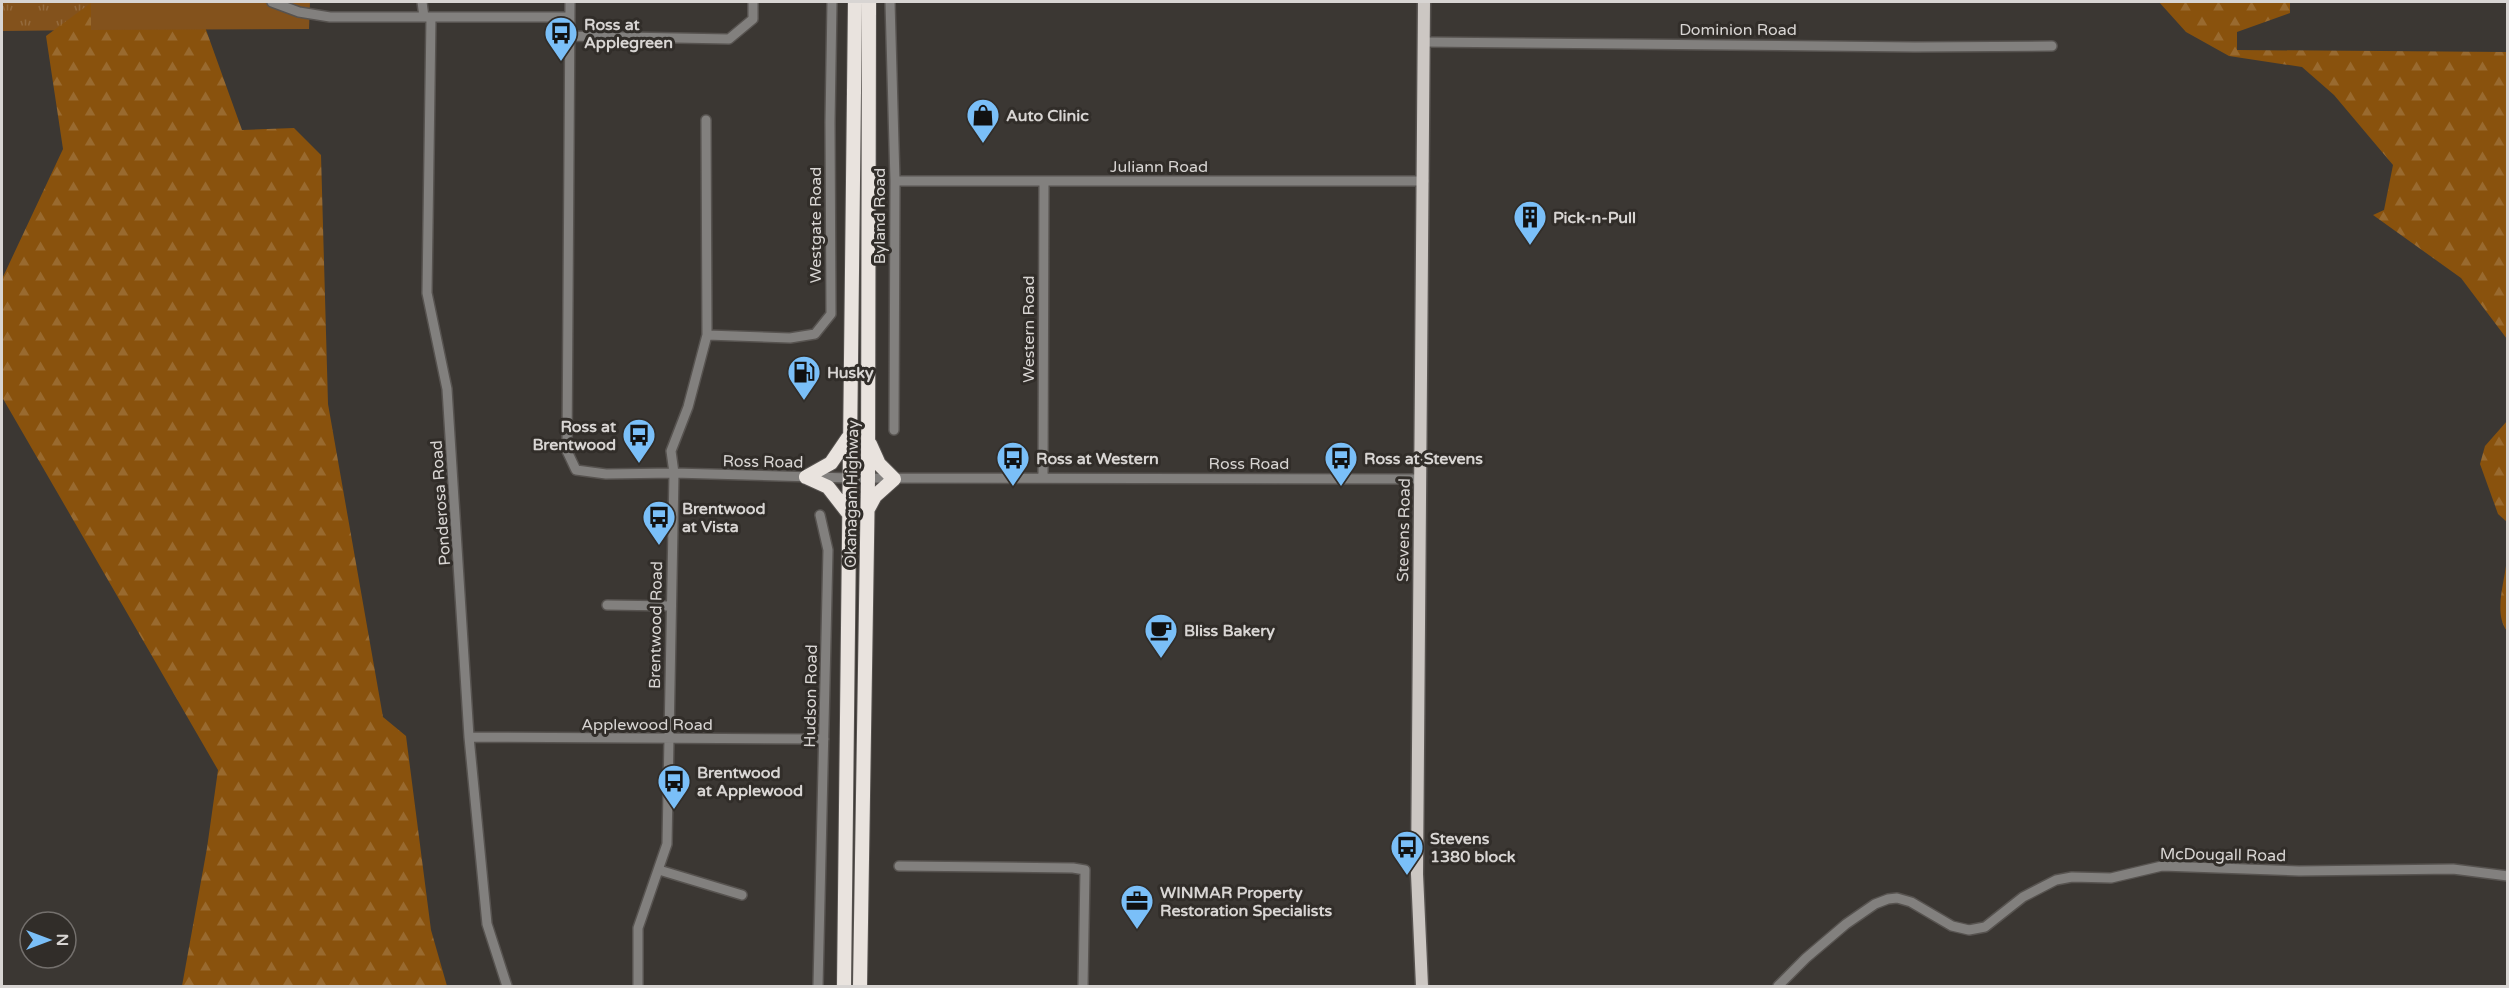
<svg xmlns="http://www.w3.org/2000/svg" width="2509" height="988" viewBox="0 0 2509 988" font-family="'Varela Round',sans-serif">
	<style>
		.grass { fill: url(#grass-tufts) }
		.forest { fill: url(#forest-firs) }
		.garden { fill: #83521c }
		.lines { fill: none; stroke-linecap: round; stroke-linejoin: round }
		.minor-casing { stroke: #575350; stroke-width: 12 }
		.major-casing { stroke: #575350; stroke-width: 15 }
		.highway-casing { stroke: #575350; stroke-width: 16 }
		.minor { stroke: #82807e; stroke-width: 9 }
		.major { stroke: #ccc7c3; stroke-width: 12 }
		.highway { stroke: #e9e3de; stroke-width: 14 }
		.labels { text-anchor: middle; stroke-width: 6; stroke-linejoin: round; paint-order: stroke }
		.poi-label { font-size: 16px; font-weight: bold; fill: #d8d5d3; stroke: #312d29; text-anchor: start }
		.street-label { font-size: 16px; fill: #d8d5d3; stroke: #312d29 }
	</style>
	<defs>
		<pattern id="grass-tufts" width="24" height="20" patternUnits="userSpaceOnUse" patternTransform="scale(1.5)"><rect width="24" height="20" fill="#83521c"/><path d="M3 7l-1-3M5 7V3M7 7l1-3M15 17l-1-3M17 17v-4M19 17l1-3" fill="none" stroke="#946a3c"/></pattern>
		<pattern id="forest-firs" width="22" height="20" patternUnits="userSpaceOnUse" patternTransform="scale(1.5)"><rect width="22" height="20" fill="#89520d"/><path d="M5 1l3.5 6h-7zM16 11l3.5 6h-7z" fill="#996a2f"/></pattern>
	</defs>
	<rect width="100%" height="100%" fill="#3b3733"/>
	<path class="grass" d="M2,2H91V30L2,31Z"/>
	<path class="forest" d="M92,2L205,27L242,130L294,128L321,155L328,404L383,717L406,736L431,930L447,986H182L207,848L218,770L2,397V279L63,149L46,36Z
		M2159,2H2290V13L2237,32V50L2507,52V339L2461,278L2373,215L2384,210L2393,165L2334,95L2302,67L2229,56L2186,32Z
		M2507,421V522L2498,514L2480,464L2485,446Z
		M2507,554V631C2492,611 2507,577 2507,554Z"/>
	<path class="garden" d="M91,2H310L309,29L91,30Z"/>
	<g class="lines">
		<defs>
			<path id="minor" d="M272,2L299,12L330,17H570
				M422,2L424,17
				M570,2L567,451L576,470L606,474L674,473L849,478L1420,479
				M890,2L895,181L894,430
				M431,17L427,293L447,389L469,737L487,924L507,986
				M571,36L729,39L753,19V2
				M1425,42L1915,47L2052,46
				M895,181H1424
				M707,335L790,338L815,334L831,314L830,122L832,2
				M1043,478L1044,181
				M607,605L670,606
				M469,737L824,739
				M899,866L1073,868L1085,870L1083,986
				M659,870L742,895
				M638,986V928L667,844L674,473L671,451L688,407L707,335L706,120
				M818,986L828,550L820,515
				M1778,986L1806,958L1846,924L1875,904L1888,899L1897,898L1911,902L1952,926L1969,930L1985,927L2023,897L2056,880L2072,877L2111,878L2162,866L2299,871L2453,869L2508,876"/>
			<path id="major" d="M1422,986L1417,874L1424,2"/>
			<path id="highway" d="M806,477L831,463L848,438
				M806,477L828,487L849,514
				M868,509L875,496L894,479L879,464L870,444
				M844,986L855,2
				M860,986L868,479L869,2"/>
		</defs>
		<use href="#minor" class="minor-casing"/>
		<use href="#major" class="major-casing"/>
		<use href="#highway" class="highway-casing"/>
		<use href="#minor" class="minor"/>
		<use href="#major" class="major"/>
		<use href="#highway" class="highway"/>
	</g>
	<defs>
		<symbol id="bus-pin" viewBox="-11 -11 22 30"><path d="M0 17L-7.5 6A9.5 9.5 0 1 1 7.5 6Z" fill="#7abff8" stroke="#312d29"/><path d="M-5-6H5V4H4V6H2V4H-2V6H-4V4H-5ZM-3.5-4V0h7V-4ZM-3.5 1.2v1.5H-2V1.2ZM2 1.2v1.5H3.5V1.2Z" fill="#111"/></symbol>
		<symbol id="shop-pin" viewBox="-11 -11 22 30"><path d="M0 17L-7.5 6A9.5 9.5 0 1 1 7.5 6Z" fill="#7abff8" stroke="#312d29"/><path d="M-5-2.5h2.3a2.7 3.5 0 0 1 5.4 0H5L5.5 6h-11ZM-1.5-2.5h3a1.5 2.3 0 0 0-3 0Z" fill="#111"/></symbol>
		<symbol id="building-pin" viewBox="-11 -11 22 30"><path d="M0 17L-7.5 6A9.5 9.5 0 1 1 7.5 6Z" fill="#7abff8" stroke="#312d29"/><path d="M-4-6H4V6H1V3H-1V6H-4ZM-2.5-4.3h1.7v1.8h-1.7ZM.8-4.3h1.7v1.8H.8ZM-2.5-1h1.7V.8h-1.7ZM.8-1h1.7V.8H.8Z" fill="#111"/></symbol>
		<symbol id="fuel-pin" viewBox="-11 -11 22 30"><path d="M0 17L-7.5 6A9.5 9.5 0 1 1 7.5 6Z" fill="#7abff8" stroke="#312d29"/><path d="M-5.5-6h7V0h2V4h1.3V-2.5L3-4.5l.8-.8L6-3V5H2.5V1h-1V6h-7ZM-4.2-4.7v3.2H.2V-4.7Z" fill="#111"/></symbol>
		<symbol id="cafe-pin" viewBox="-11 -11 22 30"><path d="M0 17L-7.5 6A9.5 9.5 0 1 1 7.5 6Z" fill="#7abff8" stroke="#312d29"/><path d="M-5.5-4.5H6V0H3Q3 3.5 0 3.5H-2.5Q-5.5 3.5-5.5 0ZM3-3.2v2h1.7v-2ZM-6 4.5H4V6H-6Z" fill="#111"/></symbol>
		<symbol id="office-pin" viewBox="-11 -11 22 30"><path d="M0 17L-7.5 6A9.5 9.5 0 1 1 7.5 6Z" fill="#7abff8" stroke="#312d29"/><path d="M-6-3h4V-5.5h4V-3h4V5H-6ZM-1-4.5V-3h2v-1.5ZM-6 0V1H6V0Z" fill="#111"/></symbol>
	</defs>
	<g fill-rule="evenodd">
		<use href="#bus-pin" x="542" y="14" width="38" height="52"/>
		<use href="#shop-pin" x="964" y="96" width="38" height="52"/>
		<use href="#building-pin" x="1511" y="198" width="38" height="52"/>
		<use href="#fuel-pin" x="785" y="353" width="38" height="52"/>
		<use href="#bus-pin" x="620" y="416" width="38" height="52"/>
		<use href="#bus-pin" x="994" y="439" width="38" height="52"/>
		<use href="#bus-pin" x="1322" y="439" width="38" height="52"/>
		<use href="#bus-pin" x="640" y="498" width="38" height="52"/>
		<use href="#cafe-pin" x="1142" y="611" width="38" height="52"/>
		<use href="#bus-pin" x="655" y="762" width="38" height="52"/>
		<use href="#bus-pin" x="1388" y="828" width="38" height="52"/>
		<use href="#office-pin" x="1118" y="882" width="38" height="52"/>
	</g>
	<g class="labels">
		<g class="poi-label">
			<text x="584" y="30">Ross at<tspan x="584" dy="18">Applegreen</tspan></text>
			<text x="1006" y="121">Auto Clinic</text>
			<text x="1553" y="223">Pick-n-Pull</text>
			<text x="827" y="378">Husky</text>
			<text x="616" y="432" text-anchor="end">Ross at<tspan x="616" dy="18">Brentwood</tspan></text>
			<text x="1036" y="464">Ross at Western</text>
			<text x="1364" y="464">Ross at Stevens</text>
			<text x="682" y="514">Brentwood<tspan x="682" dy="18">at Vista</tspan></text>
			<text x="1184" y="636">Bliss Bakery</text>
			<text x="697" y="778">Brentwood<tspan x="697" dy="18">at Applewood</tspan></text>
			<text x="1430" y="844">Stevens<tspan x="1430" dy="18">1380 block</tspan></text>
			<text x="1160" y="898">WINMAR Property<tspan x="1160" dy="18">Restoration Specialists</tspan></text>
		</g>
		<g class="street-label">
			<text x="1738" y="35">Dominion Road</text>
			<text x="1159" y="172">Juliann Road</text>
			<text transform="translate(879 216) rotate(-90)" y="6">Byland Road</text>
			<text transform="translate(815 225) rotate(-90)" y="6">Westgate Road</text>
			<text transform="translate(1028 329) rotate(-90)" y="6">Western Road</text>
			<text transform="translate(763 461) rotate(1)" y="6">Ross Road</text>
			<text x="1249" y="469">Ross Road</text>
			<text transform="translate(851 494) rotate(-89)" y="6">Okanagan Highway</text>
			<text transform="translate(440 503) rotate(-94)" y="6">Ponderosa Road</text>
			<text transform="translate(1403 530) rotate(-89)" y="6">Stevens Road</text>
			<text transform="translate(655 625) rotate(-89)" y="6">Brentwood Road</text>
			<text transform="translate(810 696) rotate(-89)" y="6">Hudson Road</text>
			<text x="647" y="730">Applewood Road</text>
			<text transform="translate(2223 854) rotate(1)" y="6">McDougall Road</text>
		</g>
	</g>
	<rect width="2509" height="988" fill="none" stroke="#d8d5d3" stroke-width="6"/>
	<g transform="translate(48 940) rotate(90)"><circle r="28" fill="#312d29" stroke="#74706d" stroke-width="1.5"/>
	<path d="M0-4.5L10 22L0 15L-10 22Z" fill="#7abff8"/>
	<text y="-9" font-size="16" font-weight="bold" text-anchor="middle" fill="#d8d5d3">N</text>
	</g>
</svg>
